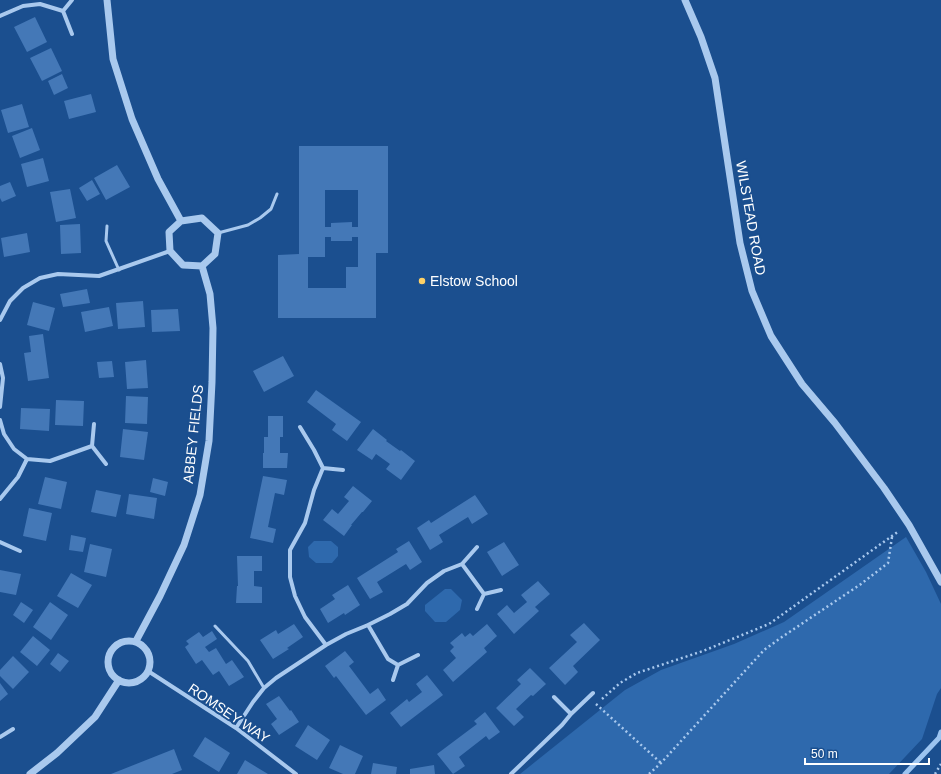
<svg xmlns="http://www.w3.org/2000/svg" width="941" height="774" viewBox="0 0 941 774" font-family="Helvetica,sans-serif">
	<style>
		.green { fill: #2e69ad }
		.lines { fill: none; stroke-linecap: round; stroke-linejoin: round }
		.stream { stroke: #9cc4f0; stroke-width: 5 }
		.building { fill: #4478b7; fill-rule: evenodd }
		.path { stroke: #a9c9ee; stroke-width: 2.5; stroke-dasharray: 2 3; stroke-linecap: butt }
		.service { stroke: #a9c9ee; stroke-width: 3 }
		.minor { stroke: #a9c9ee; stroke-width: 4 }
		.tertiary { stroke: #a9c9ee; stroke-width: 7 }
		.poi-dot { fill: #ffd166; stroke: #1b4f8f; stroke-width: 1.5 }
		.labels { text-anchor: middle; stroke-width: 4; stroke-linejoin: round; paint-order: stroke }
		.street-label { font-size: 14px; fill: #fff; stroke: #1b4f8f }
		.poi-label { font-size: 14px; fill: #fff; stroke: #1b4f8f; text-anchor: start }
	</style>
	<rect width="100%" height="100%" fill="#1b4f8f"/>
	<path class="green" d="M906,537L926,572L941,604V688L937,694L922,739L889,774H520L625,690L661,670L734,644L784,622Z
		M314,541H331L338,547V556L332,563H316L309,557L308,547Z
		M445,589H451L462,600L460,610L446,622H435L425,611V605Z"/>
	<g class="lines">
		<path class="stream" d="M905,774L939,738L941,732"/>
	</g>
	<path class="building" d="M35,17L47,42L27,52L14,27Z
		M51,48L62,71L42,81L30,58Z
		M62,74L68,88L54,95L48,81Z
		M91,94L96,112L69,119L64,101Z
		M22,104L29,127L8,133L1,110Z
		M32,128L40,150L20,158L12,136Z
		M299,146H388V253H376V318H278V255L299,254ZM325,190H358V227H352V222L331,223V227H325ZM325,237H331V241H352V237H358V267H346V288H308V257H325Z
		M43,158L49,181L27,187L21,164Z
		M117,165L130,187L106,200L94,178Z
		M92,180L100,194L87,201L79,188Z
		M10,182L16,196L2,202L0,198V186Z
		M70,189L76,218L56,222L50,192Z
		M80,224L81,253L61,254L60,225Z
		M27,233L30,252L4,257L1,238Z
		M87,289L90,303L63,307L60,294Z
		M143,301L145,327L118,329L116,303Z
		M33,302L55,308L49,331L27,325Z
		M109,307L113,326L85,332L81,312Z
		M178,309L180,331L152,332L151,310Z
		M43,334L49,378L28,381L24,353L31,352L29,336Z
		M283,356L294,376L264,392L253,371Z
		M146,360L148,388L127,389L125,362Z
		M112,361L114,377L99,378L97,362Z
		M316,390L361,422L347,441L332,430L336,424L307,402Z
		M126,396L148,397L147,424L125,423Z
		M56,400L84,401L83,426L55,425Z
		M21,408L50,409L49,431L20,429Z
		M268,416H283V437H280V453H288L287,468H263V453H264V437H268Z
		M123,429L148,432L144,460L120,457Z
		M373,429L387,440L386,441L400,451L401,450L415,461L401,480L386,469L390,464L376,454L372,460L357,450Z
		M263,476L287,480L284,495L275,493L268,527L276,529L273,543L250,538Z
		M45,477L67,482L61,509L38,504Z
		M153,478L168,482L165,496L150,492Z
		M353,486L372,501L363,512H362L351,525H352L344,536L323,520L332,509L338,514L349,501L344,497Z
		M96,490L121,495L116,517L91,512Z
		M129,494L157,498L154,519L126,514Z
		M475,495L488,514L472,524L468,517L439,535L443,542L430,550L417,528L429,520L431,523Z
		M29,508L52,513L46,541L23,536Z
		M71,535L86,538L83,552L69,550Z
		M409,541L422,562L410,570L406,564L377,582L383,592L370,599L357,578L398,552L396,549Z
		M504,542L519,565L502,576L487,552Z
		M90,544L112,549L106,577L84,572Z
		M237,556H262V571H254V586L262,587V603H236L237,586H238Z
		M0,570L21,574L16,595L0,592Z
		M71,573L92,585L78,608L57,596Z
		M538,581L550,594L535,607L539,611L514,634L497,614L507,605L514,613L527,602L521,595Z
		M348,585L360,605L345,615L344,613L328,623L320,609L335,599L332,595Z
		M21,602L33,610L24,623L13,615Z
		M50,602L68,615L51,640L33,627Z
		M584,623L600,640L573,666L578,672L565,685L549,668L577,642L570,635Z
		M294,624L303,637L287,648L289,649L273,659L260,640L276,630L278,634Z
		M487,624L497,636L484,648L487,652L453,682L443,670L456,658L450,651L454,647L450,643L462,633L465,637L470,633L473,636Z
		M212,631L217,639L205,647L209,652L216,648L226,664L232,660L244,677L229,686L219,671L213,675L202,660L196,664L185,647L189,644L186,641L199,632L203,637Z
		M33,636L50,650L37,666L20,652Z
		M345,651L354,662L349,666L370,694L378,688L386,700L366,715L336,676L334,678L325,666Z
		M58,653L69,661L60,672L50,664Z
		M13,656L29,672L13,689L0,676V670Z
		M530,668L546,684L533,696L531,695L516,709L524,717L514,726L496,708L521,684L517,680Z
		M427,675L443,695L401,727L390,713L407,699L409,702L422,692L416,684Z
		M0,683L8,694L0,701Z
		M279,696L290,711L291,710L299,722L279,735L271,724L277,719L266,704Z
		M485,712L500,732L489,740L486,736L459,757L465,766L453,774L437,754L477,724L474,721Z
		M308,725L330,740L317,760L295,746Z
		M205,737L230,753L219,772L193,756Z
		M340,745L363,756L355,774H343L329,768Z
		M174,749L182,770L172,774H111Z
		M245,760L258,768L268,774H237Z
		M373,763L397,767L396,774H371Z
		M434,765L435,774H410V769Z"/>
	<g class="lines">
		<path class="path" d="M602,699L620,683L637,673L703,651L769,624L899,531
			M596,704L661,763
			M649,774L661,763L764,650L782,637L861,584L888,563L892,537
			M935,774L941,764"/>
		<path class="service" d="M107,226L106,241L119,270
			M218,233L248,225L260,218L271,209L277,194
			M215,626L248,661L264,688"/>
		<path class="minor" d="M63,11L72,34
			M63,11L72,0
			M0,16L23,6L40,4L63,11
			M0,320L10,301L23,288L40,278L58,274L99,276L170,251
			M0,364L3,378L0,407
			M0,420L4,434L14,449L27,459L50,461L92,446
			M94,424L92,446L106,464
			M300,427L314,450L323,468L314,490L305,523L290,550V577L295,596L305,617L326,645
			M323,468L343,470
			M0,499L18,477L27,459
			M0,542L20,551
			M462,564L484,594
			M477,609L484,594L501,590
			M368,625L388,659L398,665
			M148,671L236,728L296,774
			M393,680L398,665L418,655
			M554,697L571,714
			M236,728L253,702L264,688L276,678L326,645L346,634L368,625L390,614L407,604L427,583L444,571L462,564L477,547
			M0,737L13,729
			M511,774L562,725L571,714L593,693"/>
		<path class="tertiary" d="M107,0L113,59L132,119L158,179L181,221
			M685,0L701,37L715,78L740,243L752,291L771,336L802,384L835,423L884,488L909,525L941,582
			M202,218L218,233L215,254L202,266L183,265L170,251L169,232L181,221Z
			M108 662a21 21 0 1 1 42 0a21 21 0 1 1-42 0Z
			M136,641L160,596L184,545L200,495L209,441L212,382L213,328L210,294L202,266
			M30,774L57,753L95,717L119,680"/>
	</g>
	<circle class="poi-dot" cx="422" cy="281" r="4"/>
	<g class="labels">
		<g class="street-label">
			<text transform="translate(751 218) rotate(80)" y="5">WILSTEAD ROAD</text>
			<text transform="translate(193 434) rotate(-84)" y="5">ABBEY FIELDS</text>
			<text transform="translate(229 713) rotate(34)" y="5">ROMSEY WAY</text>
		</g>
		<g class="poi-label">
			<text x="430" y="286">Elstow School</text>
		</g>
	</g>
	<path d="M805 758v6h124v-6" fill="none" stroke="#ffffff" stroke-width="2"/>
	<text x="811" y="758" font-size="12" fill="#ffffff" stroke="#1b4f8f" stroke-width="3" paint-order="stroke">50 m</text>
</svg>
